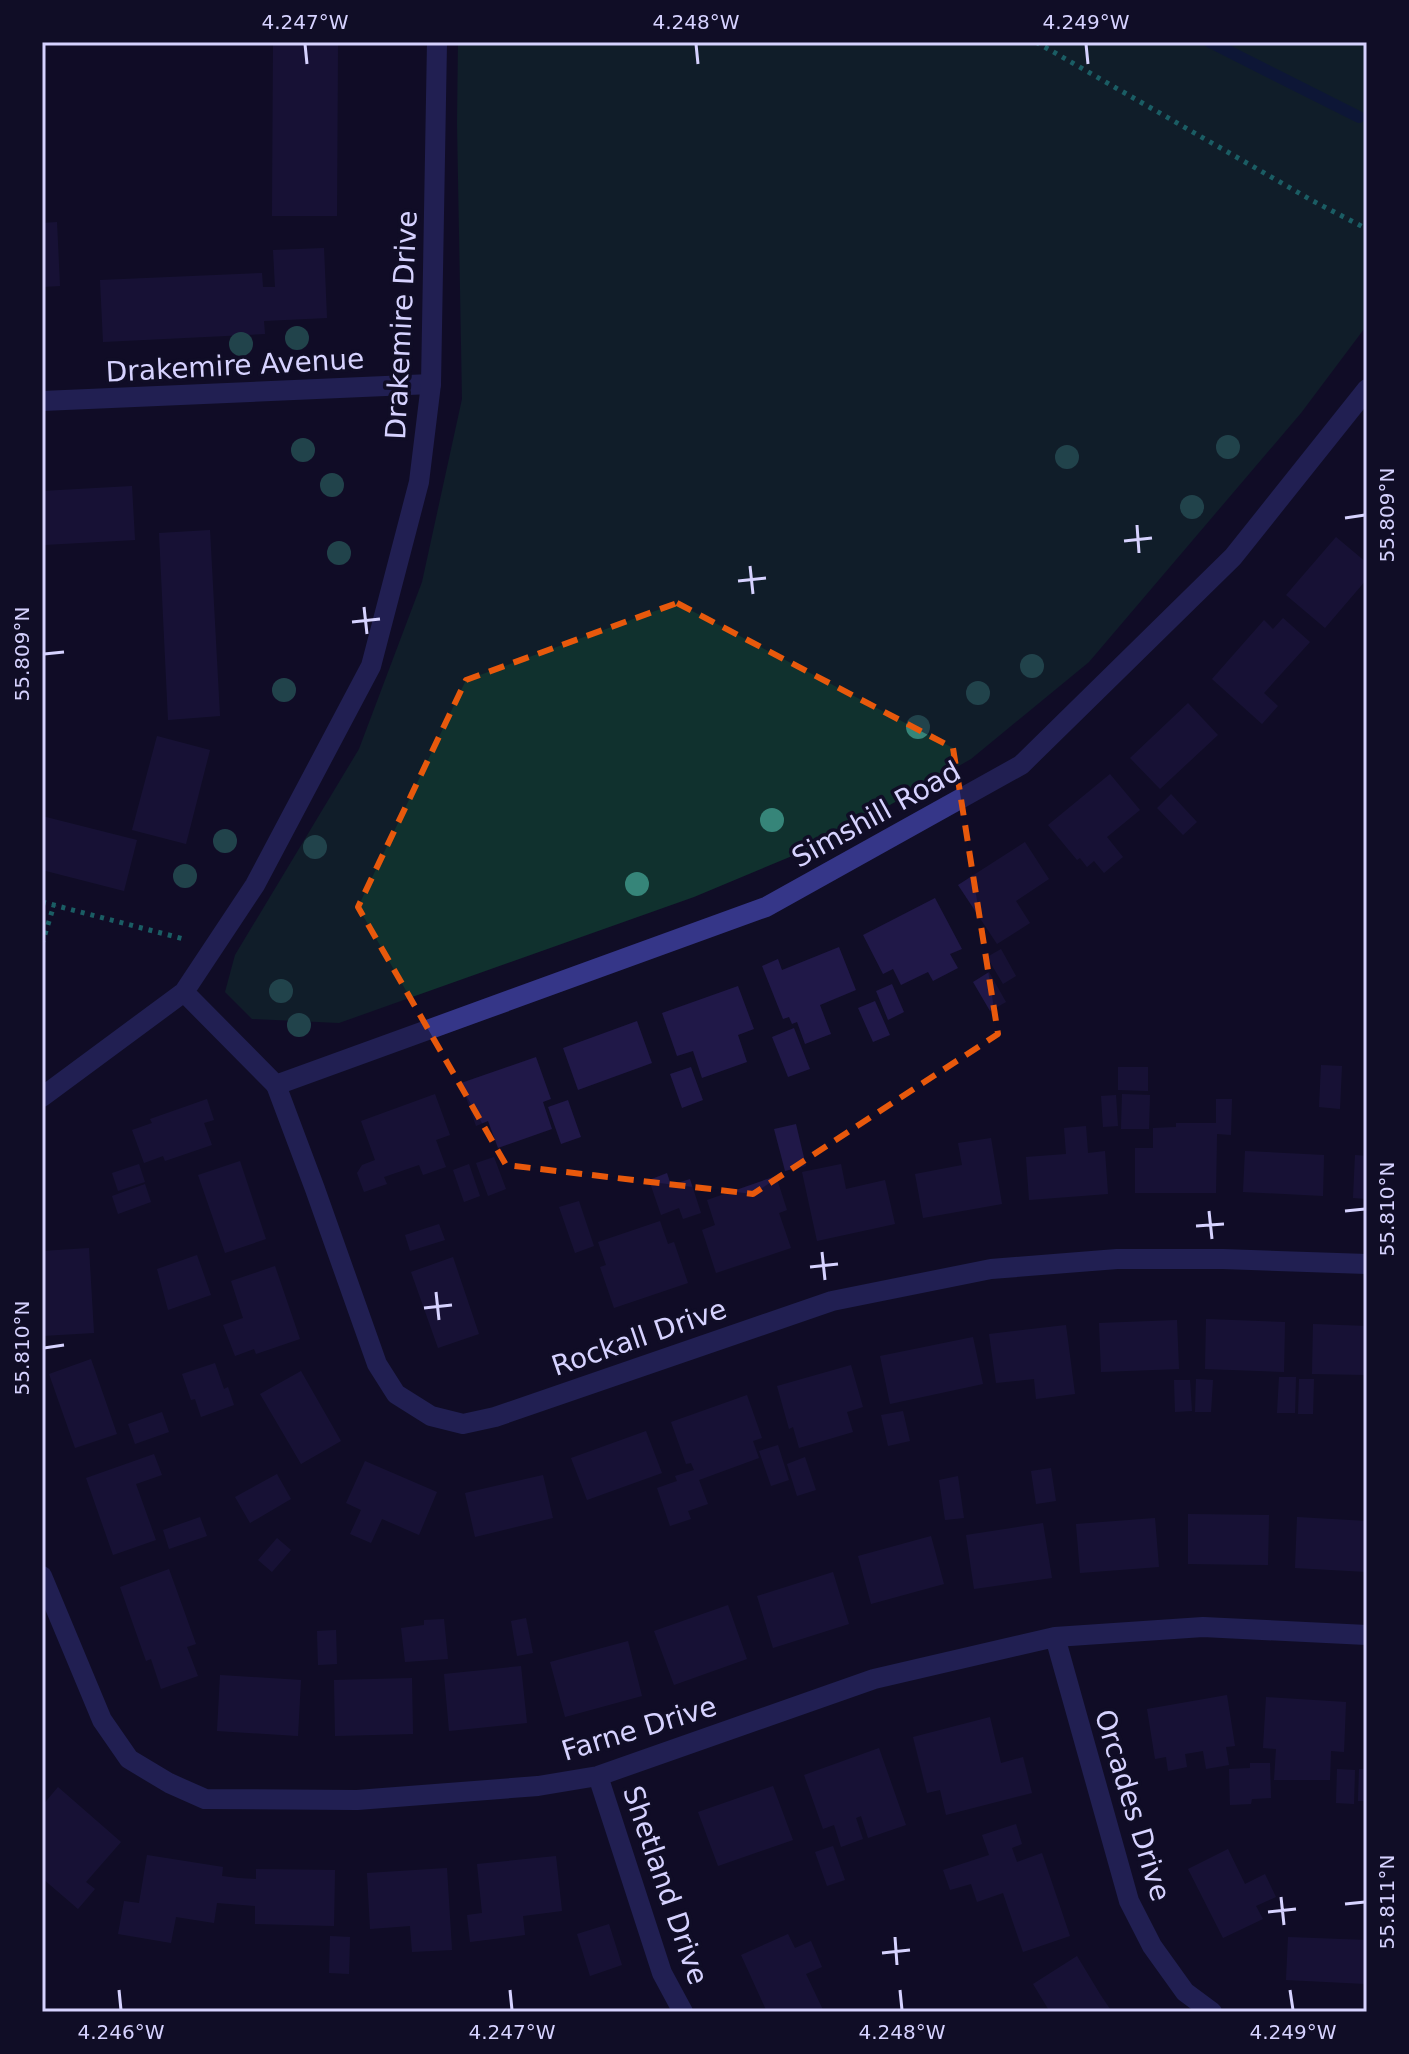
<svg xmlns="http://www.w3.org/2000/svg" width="1409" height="2054" viewBox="0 0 1409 2054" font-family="'DejaVu Sans',sans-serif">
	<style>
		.green { fill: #10312e }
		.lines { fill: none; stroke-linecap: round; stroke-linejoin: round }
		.stream { stroke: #09234a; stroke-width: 12 }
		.building { fill: #201848 }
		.path { stroke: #27bfaf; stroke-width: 5; stroke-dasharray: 4 6; stroke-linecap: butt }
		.minor { stroke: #353688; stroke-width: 20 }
		.tertiary { stroke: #353688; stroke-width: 20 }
		.tree { fill: #368579 }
		.marked { fill: none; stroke: #e8590c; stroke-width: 6; stroke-dasharray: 16 10; stroke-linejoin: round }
		.ticks { fill: none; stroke: #d6d2ff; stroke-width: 3 }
		.labels { text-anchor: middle; stroke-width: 7; stroke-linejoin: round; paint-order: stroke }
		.street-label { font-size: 28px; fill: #d6d2ff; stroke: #100d26 }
		.neatline { fill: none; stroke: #d6d2ff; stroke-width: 3 }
		.ticks-label { font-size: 20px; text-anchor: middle; fill: #d6d2ff }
	</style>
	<rect width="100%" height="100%" fill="#100d26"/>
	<path class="green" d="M458,42H1367V325L1301,413L1089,662L971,759L821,844L694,897L339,1023L252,1019L225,992L235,955L359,749L422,582L462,399L457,123Z"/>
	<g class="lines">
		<path class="stream" d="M1210,42L1359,117"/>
	</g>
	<path class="building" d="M273,42H338L337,216H272Z
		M57,222L60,286L42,287V223Z
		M324,248L327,318L264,321L265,334L103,342L100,280L262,273L263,287H275L273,250Z
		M132,486L135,540L44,545L42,491Z
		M210,530L220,716L168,720L159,533Z
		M1336,537L1367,563V579L1325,628L1286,595Z
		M1283,618L1310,642L1264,693L1278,706L1262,724L1212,679L1264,620L1273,629Z
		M1188,703L1218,735L1160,789L1130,758Z
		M157,736L210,750L186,844L132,830Z
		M1110,774L1140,810L1107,837L1123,857L1104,873L1094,861L1087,867L1080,858L1077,860L1048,825Z
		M1171,794L1197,822L1183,835L1157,808Z
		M42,816L137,840L124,891L42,870Z
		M1025,842L1049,879L1016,901L1030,923L997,944L958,885Z
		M935,898L962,949L950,954L958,968L933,981L928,972L901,985L893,969L883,974L863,935Z
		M839,947L856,990L820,1005L831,1034L805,1044L797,1022L792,1024L789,1017L783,1019L762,966L778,959L782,970Z
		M1001,949L1016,976L1003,984L987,957Z
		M989,972L1006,1002L990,1011L973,982Z
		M892,984L904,1012L888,1020L876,991Z
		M738,986L754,1029L738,1035L747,1062L702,1078L693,1051L677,1056L662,1013Z
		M875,1001L890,1035L873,1042L858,1008Z
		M637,1021L652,1063L578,1090L563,1048Z
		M794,1028L810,1069L788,1077L772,1037Z
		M536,1057L551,1099L543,1102L552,1129L498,1148L488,1121L476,1126L461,1083Z
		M1321,1065L1342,1066L1340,1109L1319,1107Z
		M691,1067L703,1100L682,1108L670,1074Z
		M1118,1067H1148V1091L1118,1090Z
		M435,1094L450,1135L436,1140L446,1167L423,1175L419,1165L384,1177L387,1184L364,1192L357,1173L362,1165L375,1160L361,1121Z
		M1122,1094L1150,1095L1149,1129H1121Z
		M1116,1095L1118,1126L1103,1127L1101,1096Z
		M207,1099L214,1120L204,1123L212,1145L165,1161L163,1156L144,1163L132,1130L152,1123L150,1119Z
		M1216,1099H1232L1231,1135L1217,1134L1216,1193H1135V1148H1153V1128L1176,1127V1123H1216Z
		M568,1100L581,1137L561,1144L548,1107Z
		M796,1124L806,1166L785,1171L774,1129Z
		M1086,1126L1088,1153L1105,1151L1108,1194L1029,1200L1026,1157L1066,1154L1064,1128Z
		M991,1138L1002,1204L923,1218L915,1174L962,1165L958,1143Z
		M1245,1151L1324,1155L1323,1196L1243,1192Z
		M1355,1155L1367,1156V1199L1353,1198Z
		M494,1157L506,1189L488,1196L476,1163Z
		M240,1161L266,1239L225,1253L198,1175Z
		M139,1164L145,1182L118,1191L112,1173Z
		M469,1164L480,1196L464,1202L453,1170Z
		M841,1164L846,1189L885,1180L895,1224L817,1241L802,1172Z
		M667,1173L671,1185L690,1179L701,1213L683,1219L679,1208L661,1215L649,1180Z
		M776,1176L787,1210L779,1213L791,1248L716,1273L702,1230L715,1225L707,1200Z
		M145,1184L151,1202L118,1214L112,1196Z
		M579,1201L594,1246L575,1253L559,1207Z
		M660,1221L668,1244L674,1242L688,1283L614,1308L600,1267L606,1265L598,1242Z
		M439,1224L445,1240L410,1251L405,1235Z
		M89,1248L94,1333L42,1336V1251Z
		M197,1255L211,1295L168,1310L157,1269Z
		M453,1257L479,1334L438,1348L411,1272Z
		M275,1266L300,1339L256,1354L254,1349L235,1356L223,1325L243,1318L231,1281Z
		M1206,1319L1285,1322L1284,1372L1205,1369Z
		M1177,1320L1179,1369L1101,1372L1099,1323Z
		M1313,1324L1367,1326V1375L1312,1374Z
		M1066,1325L1075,1394L1036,1399L1034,1379L996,1383L989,1334Z
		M973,1337L983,1384L890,1404L880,1356Z
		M91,1359L117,1434L75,1448L49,1374Z
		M215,1363L224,1389L228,1387L234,1405L201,1417L195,1399L191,1400L182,1374Z
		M851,1365L863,1407L847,1412L853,1432L799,1448L793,1427L789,1429L777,1386Z
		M301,1371L341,1441L301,1464L260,1394Z
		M1279,1377H1296L1295,1413H1277Z
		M1196,1379L1213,1380L1211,1412H1195Z
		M1299,1379H1314L1313,1414H1298Z
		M1174,1380H1190L1192,1411L1175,1412Z
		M747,1395L762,1438L753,1441L759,1458L699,1480L708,1504L688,1511L691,1519L670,1526L657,1488L677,1481L675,1476L694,1470L691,1463L686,1464L671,1422Z
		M903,1411L910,1441L888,1446L881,1415Z
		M162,1412L169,1432L135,1444L128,1424Z
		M646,1431L662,1473L587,1500L571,1458Z
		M778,1445L789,1480L771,1486L759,1451Z
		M154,1454L162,1475L136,1484L156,1540L113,1555L86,1478Z
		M805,1457L816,1490L797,1496L787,1464Z
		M365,1461L437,1492L419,1535L382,1519L371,1543L350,1534L361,1510L346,1503Z
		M1051,1468L1056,1501L1036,1504L1031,1471Z
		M277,1474L291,1499L250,1523L235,1497Z
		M543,1475L553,1518L475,1537L465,1493Z
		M958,1476L964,1518L945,1520L939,1480Z
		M1188,1514L1269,1515L1268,1565L1188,1564Z
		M200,1517L207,1536L169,1549L163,1530Z
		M1297,1517L1367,1521V1572L1295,1568Z
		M1155,1518L1159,1567L1080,1573L1076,1524Z
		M1043,1523L1052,1578L974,1589L966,1535Z
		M931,1536L944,1584L871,1604L858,1556Z
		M277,1538L291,1550L272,1572L258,1560Z
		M169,1569L196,1644L187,1647L198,1676L161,1689L151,1659L146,1661L120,1587Z
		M833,1572L849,1624L773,1648L757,1596Z
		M728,1605L747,1659L674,1685L654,1631Z
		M526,1618L533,1653L517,1656L511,1621Z
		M444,1619L448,1659L405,1662L401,1628L424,1625V1620Z
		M336,1630L337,1664L318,1665L317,1631Z
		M628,1641L642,1696L565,1717L550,1662Z
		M521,1666L527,1723L449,1731L444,1674Z
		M220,1675L301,1680L298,1736L217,1731Z
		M412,1678L413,1734L335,1736L334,1680Z
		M1227,1695L1235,1746L1226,1747L1229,1765L1206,1769L1203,1751L1185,1754L1187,1767L1168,1771L1166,1757L1155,1759L1147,1709Z
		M1266,1697L1346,1702L1344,1752L1331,1751L1330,1780H1274L1276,1749L1263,1748Z
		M990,1717L1001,1763L1023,1757L1032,1793L946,1815L940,1790L927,1793L913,1737Z
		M879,1748L906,1825L868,1838L861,1816L856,1818L863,1839L841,1847L834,1825L823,1829L804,1775Z
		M1250,1763H1270L1271,1798L1252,1799L1251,1804L1230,1805L1229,1769L1250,1768Z
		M1337,1769L1355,1770L1354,1804L1336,1803Z
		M1359,1769H1367V1801H1358Z
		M773,1786L793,1840L718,1866L698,1812Z
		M58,1787L121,1842L86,1882L95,1889L78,1909L42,1878V1806Z
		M1016,1824L1022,1844L1012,1848L1017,1862L1042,1853L1070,1936L1023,1952L1003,1893L977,1902L971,1884L950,1890L943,1870L989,1855L982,1835Z
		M833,1846L845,1880L827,1886L815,1852Z
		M1228,1849L1245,1884L1265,1874L1276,1897L1256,1906L1263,1919L1223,1938L1188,1869Z
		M147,1855L223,1867L222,1876L238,1878L256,1879V1869L335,1870L334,1926L255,1924V1906L217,1903L214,1923L176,1917L171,1943L118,1934L124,1901L139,1903Z
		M556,1856L562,1911L523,1916L525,1935L470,1942L467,1915L482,1913L477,1864Z
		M447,1868L452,1950L412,1952L410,1926L370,1929L367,1873Z
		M609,1924L622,1965L590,1976L577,1934Z
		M788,1934L795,1948L811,1941L822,1967L806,1974L824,2012H767L741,1955Z
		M330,1936L350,1937L349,1974L329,1973Z
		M1288,1937L1367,1940L1366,1984L1286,1980Z
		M1077,1956L1100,1994L1112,2012H1050L1033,1984Z"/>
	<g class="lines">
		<path class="path" d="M1036,42L1313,201L1367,229
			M42,902L184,939
			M42,944L54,905"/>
		<path class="minor" d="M42,401L431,384
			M276,1085L315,1189L377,1364L396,1394L431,1416L463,1424L495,1417L832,1301L991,1269L1117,1259H1223L1367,1264
			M42,1576L102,1720L129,1759L169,1783L205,1799L357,1800L538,1786L598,1776L874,1679L1055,1637L1203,1627L1367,1635
			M1055,1637L1129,1901L1152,1946L1185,1992L1212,2012
			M598,1776L662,1973L683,2012"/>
		<path class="tertiary" d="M184,992L276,1085L766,907L1021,765L1233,557L1367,389
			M42,1097L184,992L255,885L371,666L419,482L431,384L437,42"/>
	</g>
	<g class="tree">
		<circle cx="297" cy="338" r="12"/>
		<circle cx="241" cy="344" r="12"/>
		<circle cx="1228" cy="447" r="12"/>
		<circle cx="303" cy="450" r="12"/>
		<circle cx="1067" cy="457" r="12"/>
		<circle cx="332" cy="485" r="12"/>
		<circle cx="1192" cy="507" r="12"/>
		<circle cx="339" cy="553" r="12"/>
		<circle cx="1032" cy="666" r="12"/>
		<circle cx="284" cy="690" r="12"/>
		<circle cx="978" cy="693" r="12"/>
		<circle cx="918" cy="727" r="12"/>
		<circle cx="772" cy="820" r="12"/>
		<circle cx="225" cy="841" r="12"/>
		<circle cx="315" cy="847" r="12"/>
		<circle cx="185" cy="876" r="12"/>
		<circle cx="637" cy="884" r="12"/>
		<circle cx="281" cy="991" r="12"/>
		<circle cx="299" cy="1025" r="12"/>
	</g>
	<path d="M0 0H1409V2054H0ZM677,603L953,748L998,1034L753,1194L506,1165L358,907L466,680Z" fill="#100d26" fill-opacity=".55" fill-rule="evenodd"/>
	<path class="marked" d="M677,603L953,748L998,1034L753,1194L506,1165L358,907L466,680Z"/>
	<path class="ticks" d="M305,44L307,64M696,44L698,64M1086,44L1088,64M1345,518L1365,515M1137,525L1139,553M1124,541L1152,538M750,566L753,594M738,581L766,578M364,607L367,634M352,622L380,619M44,654L64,652M1209,1211L1212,1239M1345,1211L1365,1209M1196,1226L1224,1224M822,1252L825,1280M810,1267L838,1264M436,1292L439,1320M424,1308L452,1305M44,1348L64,1345M1281,1897L1284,1925M1345,1904L1365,1902M1268,1912L1296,1909M895,1937L897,1965M882,1953L910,1950M119,1990L121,2010M510,1990L512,2010M900,1990L902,2010M1290,1990L1293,2010"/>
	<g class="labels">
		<g class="street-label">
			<text transform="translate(401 325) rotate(-87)" y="10">Drakemire Drive</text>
			<text transform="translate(235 365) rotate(-3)" y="10">Drakemire Avenue</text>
			<text transform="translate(876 814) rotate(-29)" y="10">Simshill Road</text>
			<text transform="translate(639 1337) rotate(-19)" y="10">Rockall Drive</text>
			<text transform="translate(639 1728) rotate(-17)" y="10">Farne Drive</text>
			<text transform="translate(1133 1805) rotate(73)" y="10">Orcades Drive</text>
			<text transform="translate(666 1885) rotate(71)" y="10">Shetland Drive</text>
		</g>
	</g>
	<rect width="1409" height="2054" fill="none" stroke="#100d26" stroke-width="88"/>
	<rect x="44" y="44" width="1321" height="1966" class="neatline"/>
	<g class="ticks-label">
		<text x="305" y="29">4.247°W</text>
		<text x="696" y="29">4.248°W</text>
		<text x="1086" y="29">4.249°W</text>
		<text transform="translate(1387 515) rotate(-90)" y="7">55.809°N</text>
		<text transform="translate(22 654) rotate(-90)" y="7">55.809°N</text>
		<text transform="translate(1387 1209) rotate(-90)" y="7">55.810°N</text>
		<text transform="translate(22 1348) rotate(-90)" y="7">55.810°N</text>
		<text transform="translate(1387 1902) rotate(-90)" y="7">55.811°N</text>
		<text x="121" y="2039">4.246°W</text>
		<text x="512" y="2039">4.247°W</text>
		<text x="902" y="2039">4.248°W</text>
		<text x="1293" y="2039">4.249°W</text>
	</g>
</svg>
